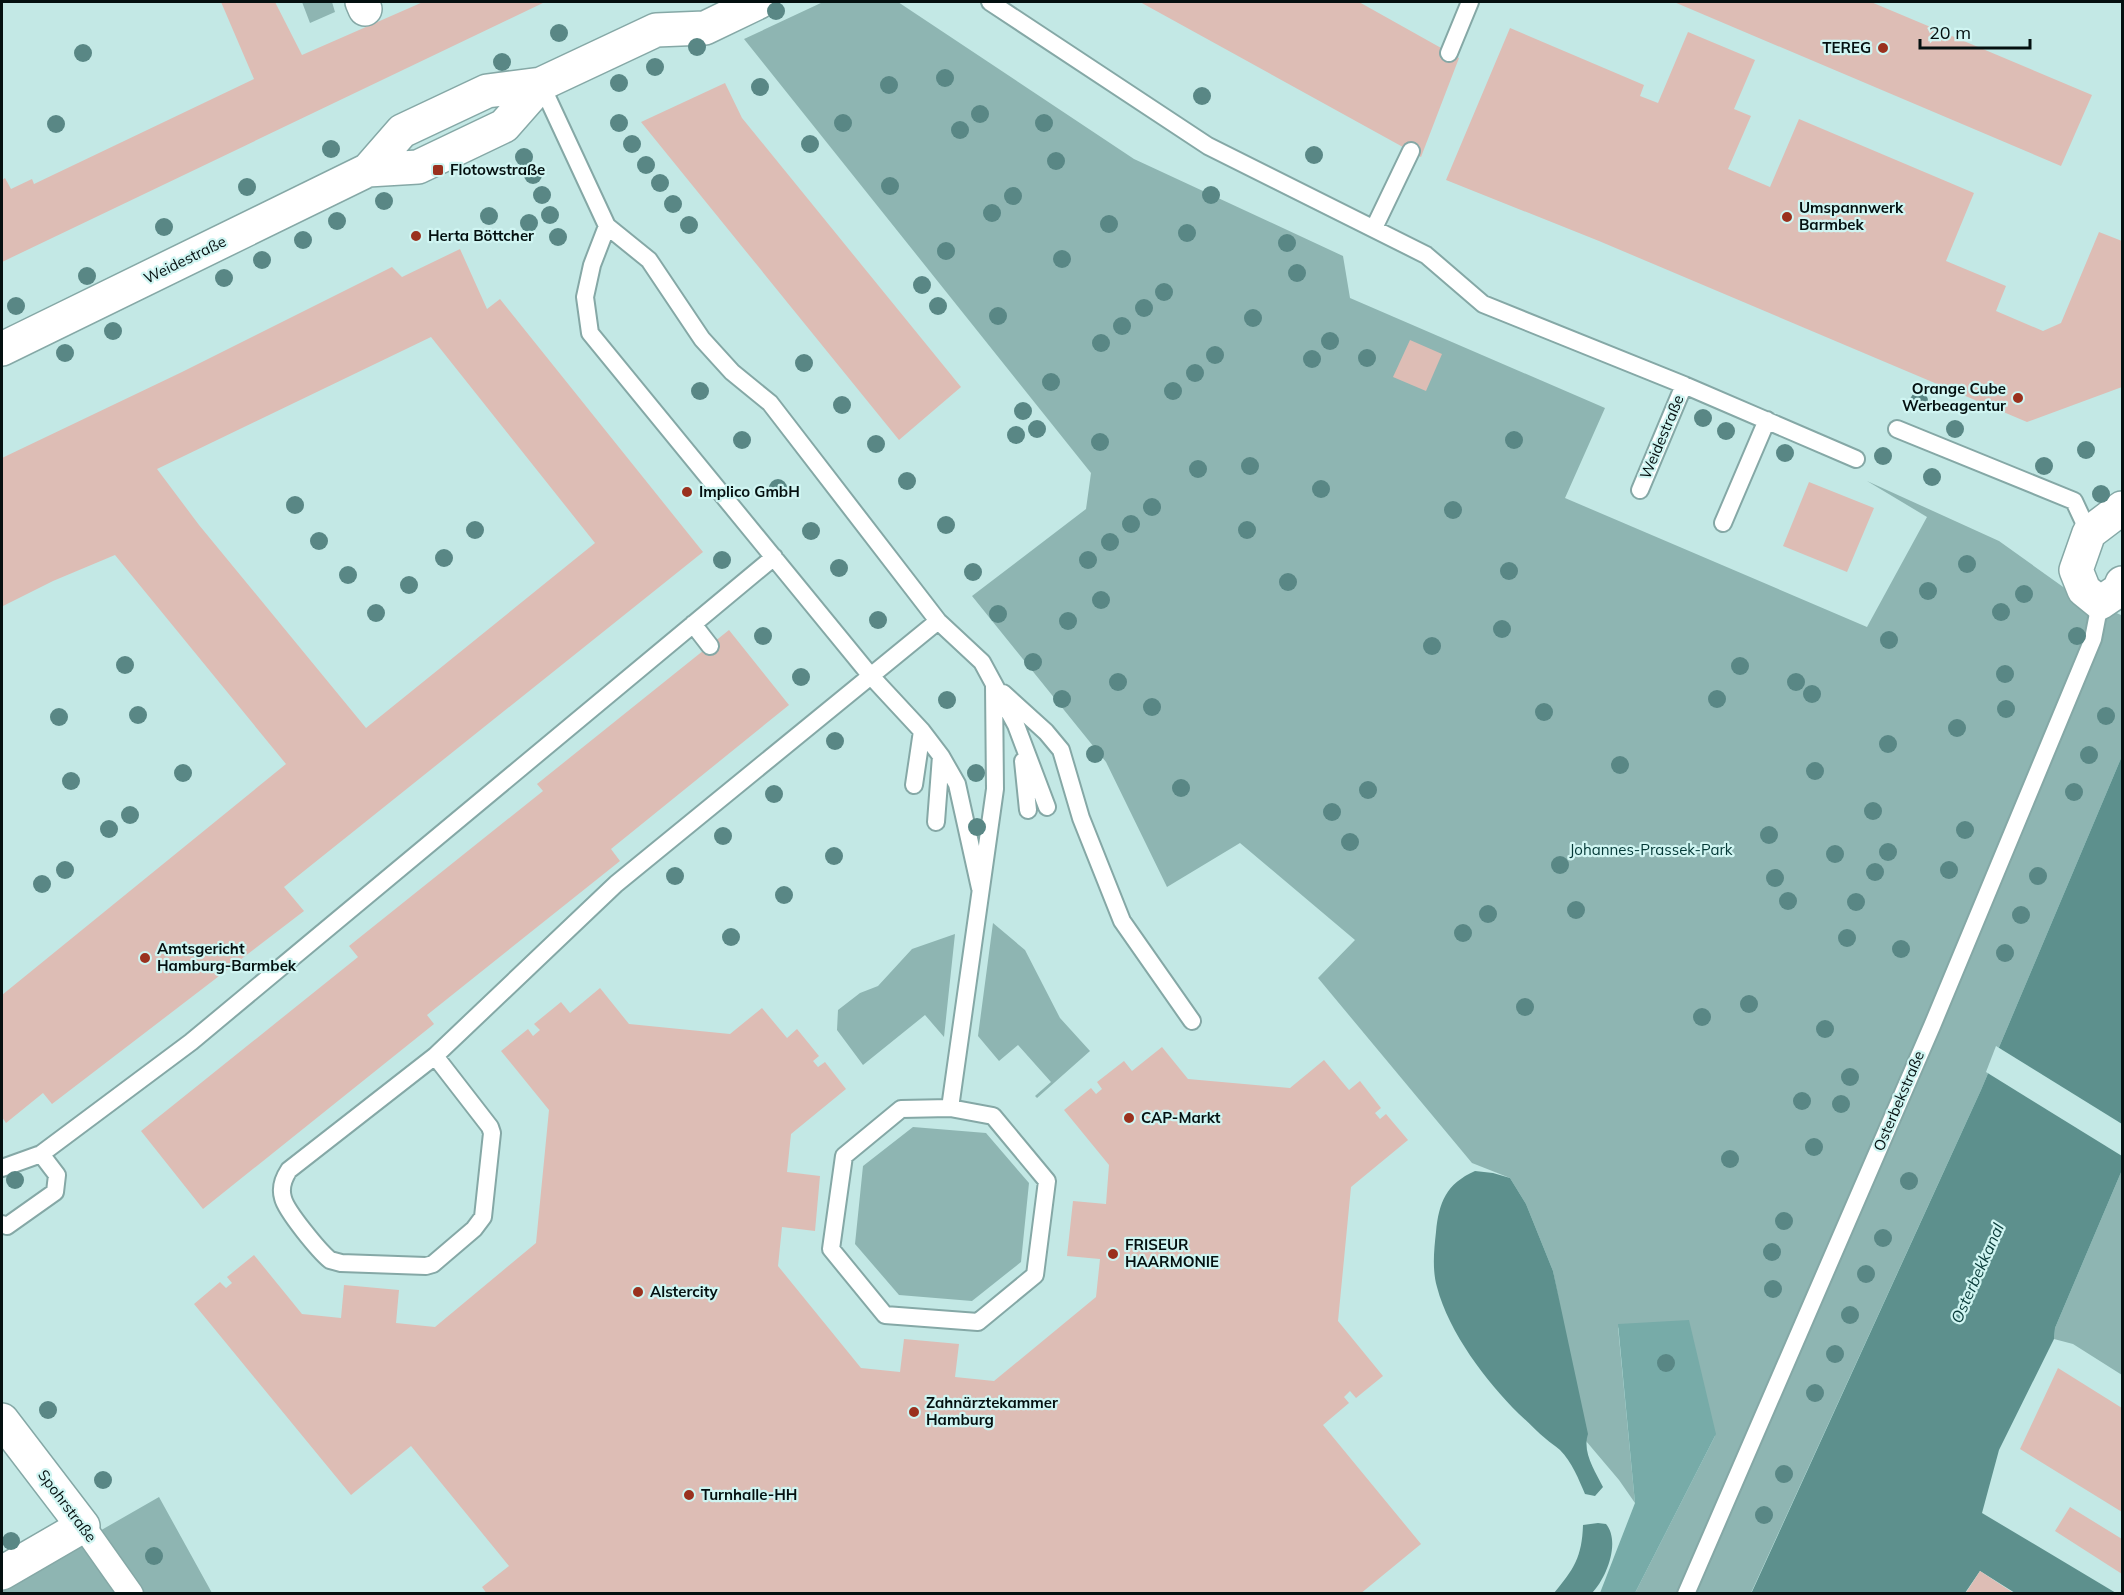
<svg xmlns="http://www.w3.org/2000/svg" width="2124" height="1595" viewBox="0 0 2124 1595" font-family="Mulish,sans-serif">
	<style>
		.green { fill: #8eb5b2 }
		.forest { fill: #77aba8 }
		.water { fill: #5d908d }
		.pier { fill: #c3e8e5 }
		.building { fill: #ddbdb5; fill-rule: evenodd }
		.lines { fill: none; stroke-linecap: round; stroke-linejoin: round }
		.service-casing { stroke: #85a8a6; stroke-width: 20 }
		.pedestrian-casing { stroke: #85a8a6; stroke-width: 27 }
		.minor-casing { stroke: #85a8a6; stroke-width: 36 }
		.tertiary-casing { stroke: #85a8a6; stroke-width: 36 }
		.service { stroke: #fff; stroke-width: 16 }
		.pedestrian { stroke: #fff; stroke-width: 24 }
		.minor { stroke: #fff; stroke-width: 33 }
		.tertiary { stroke: #fff; stroke-width: 33 }
		.tree { fill: #598785 }
		.poi-dot { fill: #9a311e; stroke: #d0f5f2; stroke-width: 2 }
		.labels { text-anchor: middle; stroke-width: 4.5; stroke-linejoin: round; paint-order: stroke }
		.poi-label { font-size: 15px; font-weight: bold; fill: #041010; stroke: #d0f5f2; text-anchor: start }
		.street-label { font-size: 15px; fill: #041010; stroke: #d0f5f2 }
		.park-label { font-size: 15px; fill: #033836; stroke: #d0f5f2 }
		.water-label { font-size: 16px; font-style: italic; fill: #083b39; stroke: #d0f5f2 }
	</style>
	<rect width="100%" height="100%" fill="#c3e8e5"/>
	<path class="green" d="M302,2H332L335,12L310,23Z
		M823,2H898L1134,159L1343,256L1350,298L1605,408L1565,498L1867,627L1927,517L1867,481L1999,541L2073,594L2121,615L2122,613V756L1981,1090L1751,1593H1635L1715,1436L1618,1327L1635,1503L1619,1480L1586,1441L1553,1271L1526,1204L1510,1178L1472,1163L1318,978L1355,940L1240,843L1167,887L1106,762L972,596L1086,509L1091,473L744,39Z
		M993,923L1025,950L1060,1018L1090,1051L1037,1098L1035,1096L1051,1082L1018,1045L999,1061L978,1036Z
		M955,934L944,1037L925,1015L863,1065L837,1030L838,1010L860,993L878,986L912,949Z
		M913,1127L986,1133L1029,1183L1021,1262L972,1301L899,1295L855,1244L863,1166Z
		M2122,1170V1375L2073,1344L2054,1339L2055,1328Z
		M159,1497L212,1593L2,1594V1587Z"/>
	<path class="forest" d="M1689,1320L1716,1434L1635,1593H1600L1635,1503L1618,1324Z"/>
	<path class="water" d="M2122,756V1170L2055,1328L2054,1339L1999,1450L1982,1513L2116,1593H2015L1980,1571L1965,1593L1751,1594L1981,1090Z
		M1475,1171L1493,1173L1510,1178L1526,1204L1553,1271L1588,1434C1582,1452 1595,1471 1603,1487L1595,1496L1585,1494C1579,1480 1572,1462 1560,1450C1556,1446 1550,1443 1546,1439C1536,1431 1528,1422 1519,1414C1486,1381 1449,1333 1437,1287C1432,1270 1434,1250 1436,1232C1439,1202 1446,1184 1475,1171Z
		M1598,1523L1606,1524C1621,1542 1606,1579 1592,1593H1554C1574,1569 1582,1557 1583,1525Z"/>
	<path class="pier" d="M1996,1046L2122,1124V1156L1986,1072Z"/>
	<path class="building" d="M221,2H275L302,55L423,2H545L2,262V180L5,178L11,189L32,179L34,184L254,79Z
		M1140,2H1359L1459,58L1421,157Z
		M1674,2H1871L2092,95L2061,166Z
		M1510,28L1644,85L1640,96L1658,103L1688,32L1755,60L1734,109L1751,116L1728,169L1770,187L1799,119L1974,193L1946,261L2006,286L1996,311L2043,331L2061,323L2099,232L2122,241V387L2027,422L1599,241L1446,180Z
		M725,83L742,118L961,387L899,440L641,122Z
		M460,249L487,309L500,299L703,552L284,887L304,911L52,1104L43,1093L6,1123L2,1117V995L286,764L115,555L53,581L3,606L2,458L182,372L392,267L402,277ZM431,337L595,543L366,728L199,525L157,469Z
		M1410,340L1442,354L1426,391L1393,377Z
		M1809,482L1874,508L1847,572L1783,546Z
		M729,630L789,705L611,849L620,861L427,1015L434,1024L203,1209L141,1131L358,957L349,946L543,791L537,784Z
		M600,988L629,1024L730,1034L762,1008L787,1038L797,1029L819,1056L813,1061L818,1067L825,1062L846,1089L791,1134L787,1172L820,1176L815,1231L782,1227L778,1266L861,1368L900,1372L904,1339L959,1344L955,1377L994,1381L1096,1297L1100,1259L1067,1256L1073,1201L1106,1204L1109,1165L1064,1110L1091,1088L1096,1094L1102,1089L1097,1082L1124,1061L1132,1071L1162,1047L1188,1079L1290,1088L1324,1060L1349,1090L1360,1081L1381,1108L1375,1113L1380,1119L1386,1114L1408,1140L1351,1187L1338,1321L1383,1376L1356,1398L1350,1391L1344,1397L1349,1403L1323,1425L1421,1544L1360,1594H487L482,1587L509,1566L411,1446L351,1495L194,1304L220,1282L226,1288L232,1283L227,1277L254,1255L302,1314L341,1318L344,1285L399,1290L396,1323L435,1327L536,1243L549,1110L501,1051L528,1029L533,1036L540,1030L534,1024L561,1002L570,1013Z
		M2058,1368L2122,1408V1512L2020,1449Z
		M2070,1507L2122,1539V1574L2055,1531Z
		M1980,1571L2015,1594H1965Z"/>
	<g class="lines">
		<defs>
			<path id="service" d="M990,2L1208,146L1426,255L1483,304L1684,385L1856,459
				M1449,53L1470,2
				M541,84L607,226L649,260L702,339L732,372L770,403L938,621L982,662L1016,725L1047,807
				M607,226L592,265L585,297L590,333L870,675L922,731L941,756L957,784L980,888
				M1374,228L1411,151
				M1897,429L2074,501L2089,533
				M1640,490L1684,385
				M1723,523L1767,420
				M693,624L710,646
				M1003,693L1046,732L1061,750L1081,818L1122,921L1192,1021
				M1023,761L1028,810
				M914,785L922,731
				M936,822L941,756
				M435,1056L490,1127L492,1133L483,1217L474,1229L433,1264L426,1266L341,1263L330,1260C319,1251 286,1211 283,1198C280,1188 283,1179 289,1170L435,1056L616,884L938,621
				M950,1108L993,1116L1047,1181L1035,1275L978,1322L885,1315L831,1249L844,1156L901,1109Z
				M950,1108L995,789L994,686
				M2,1168L41,1154L191,1042L774,557
				M2,1224L7,1226L55,1192L57,1175L41,1154
				M1686,1594L1932,1026L2093,639L2100,603"/>
			<path id="pedestrian" d="M83,1526L131,1594"/>
			<path id="minor" d="M362,2L365,9
				M2122,508L2089,533L2076,570L2084,590L2100,603L2119,590L2122,583
				M2,1420L83,1526L2,1573"/>
			<path id="tertiary" d="M368,170L402,131L487,91L541,84L656,30L705,28L759,2
				M2,349L368,170L418,167L504,126L541,84"/>
		</defs>
		<use href="#service" class="service-casing"/>
		<use href="#pedestrian" class="pedestrian-casing"/>
		<use href="#minor" class="minor-casing"/>
		<use href="#tertiary" class="tertiary-casing"/>
		<use href="#service" class="service"/>
		<use href="#pedestrian" class="pedestrian"/>
		<use href="#minor" class="minor"/>
		<use href="#tertiary" class="tertiary"/>
	</g>
	<g class="tree">
		<circle cx="776" cy="11" r="9"/>
		<circle cx="559" cy="33" r="9"/>
		<circle cx="697" cy="47" r="9"/>
		<circle cx="83" cy="53" r="9"/>
		<circle cx="502" cy="62" r="9"/>
		<circle cx="655" cy="67" r="9"/>
		<circle cx="945" cy="78" r="9"/>
		<circle cx="619" cy="83" r="9"/>
		<circle cx="889" cy="85" r="9"/>
		<circle cx="760" cy="87" r="9"/>
		<circle cx="1202" cy="96" r="9"/>
		<circle cx="980" cy="114" r="9"/>
		<circle cx="619" cy="123" r="9"/>
		<circle cx="843" cy="123" r="9"/>
		<circle cx="1044" cy="123" r="9"/>
		<circle cx="56" cy="124" r="9"/>
		<circle cx="960" cy="130" r="9"/>
		<circle cx="632" cy="144" r="9"/>
		<circle cx="810" cy="144" r="9"/>
		<circle cx="331" cy="149" r="9"/>
		<circle cx="1314" cy="155" r="9"/>
		<circle cx="524" cy="157" r="9"/>
		<circle cx="1056" cy="161" r="9"/>
		<circle cx="646" cy="165" r="9"/>
		<circle cx="533" cy="175" r="9"/>
		<circle cx="660" cy="183" r="9"/>
		<circle cx="890" cy="186" r="9"/>
		<circle cx="247" cy="187" r="9"/>
		<circle cx="542" cy="195" r="9"/>
		<circle cx="1211" cy="195" r="9"/>
		<circle cx="1013" cy="196" r="9"/>
		<circle cx="384" cy="201" r="9"/>
		<circle cx="673" cy="204" r="9"/>
		<circle cx="992" cy="213" r="9"/>
		<circle cx="550" cy="215" r="9"/>
		<circle cx="489" cy="216" r="9"/>
		<circle cx="337" cy="221" r="9"/>
		<circle cx="529" cy="223" r="9"/>
		<circle cx="1109" cy="224" r="9"/>
		<circle cx="689" cy="225" r="9"/>
		<circle cx="164" cy="227" r="9"/>
		<circle cx="1187" cy="233" r="9"/>
		<circle cx="558" cy="237" r="9"/>
		<circle cx="303" cy="240" r="9"/>
		<circle cx="1287" cy="243" r="9"/>
		<circle cx="946" cy="251" r="9"/>
		<circle cx="1062" cy="259" r="9"/>
		<circle cx="262" cy="260" r="9"/>
		<circle cx="1297" cy="273" r="9"/>
		<circle cx="87" cy="276" r="9"/>
		<circle cx="224" cy="278" r="9"/>
		<circle cx="922" cy="285" r="9"/>
		<circle cx="1164" cy="292" r="9"/>
		<circle cx="16" cy="306" r="9"/>
		<circle cx="938" cy="306" r="9"/>
		<circle cx="1144" cy="308" r="9"/>
		<circle cx="998" cy="316" r="9"/>
		<circle cx="1253" cy="318" r="9"/>
		<circle cx="1122" cy="326" r="9"/>
		<circle cx="113" cy="331" r="9"/>
		<circle cx="1330" cy="341" r="9"/>
		<circle cx="1101" cy="343" r="9"/>
		<circle cx="65" cy="353" r="9"/>
		<circle cx="1215" cy="355" r="9"/>
		<circle cx="1367" cy="358" r="9"/>
		<circle cx="1312" cy="359" r="9"/>
		<circle cx="804" cy="363" r="9"/>
		<circle cx="1195" cy="373" r="9"/>
		<circle cx="1051" cy="382" r="9"/>
		<circle cx="700" cy="391" r="9"/>
		<circle cx="1173" cy="391" r="9"/>
		<circle cx="1919" cy="401" r="9"/>
		<circle cx="842" cy="405" r="9"/>
		<circle cx="1023" cy="411" r="9"/>
		<circle cx="1703" cy="418" r="9"/>
		<circle cx="1037" cy="429" r="9"/>
		<circle cx="1955" cy="429" r="9"/>
		<circle cx="1726" cy="431" r="9"/>
		<circle cx="1016" cy="435" r="9"/>
		<circle cx="742" cy="440" r="9"/>
		<circle cx="1514" cy="440" r="9"/>
		<circle cx="1100" cy="442" r="9"/>
		<circle cx="876" cy="444" r="9"/>
		<circle cx="2086" cy="450" r="9"/>
		<circle cx="1785" cy="453" r="9"/>
		<circle cx="1883" cy="456" r="9"/>
		<circle cx="1250" cy="466" r="9"/>
		<circle cx="2044" cy="466" r="9"/>
		<circle cx="1198" cy="469" r="9"/>
		<circle cx="1932" cy="477" r="9"/>
		<circle cx="907" cy="481" r="9"/>
		<circle cx="778" cy="488" r="9"/>
		<circle cx="1321" cy="489" r="9"/>
		<circle cx="2101" cy="494" r="9"/>
		<circle cx="295" cy="505" r="9"/>
		<circle cx="1152" cy="507" r="9"/>
		<circle cx="1453" cy="510" r="9"/>
		<circle cx="1131" cy="524" r="9"/>
		<circle cx="946" cy="525" r="9"/>
		<circle cx="475" cy="530" r="9"/>
		<circle cx="1247" cy="530" r="9"/>
		<circle cx="811" cy="531" r="9"/>
		<circle cx="319" cy="541" r="9"/>
		<circle cx="1110" cy="542" r="9"/>
		<circle cx="444" cy="558" r="9"/>
		<circle cx="722" cy="560" r="9"/>
		<circle cx="1088" cy="560" r="9"/>
		<circle cx="1967" cy="564" r="9"/>
		<circle cx="839" cy="568" r="9"/>
		<circle cx="1509" cy="571" r="9"/>
		<circle cx="973" cy="572" r="9"/>
		<circle cx="348" cy="575" r="9"/>
		<circle cx="1288" cy="582" r="9"/>
		<circle cx="409" cy="585" r="9"/>
		<circle cx="1928" cy="591" r="9"/>
		<circle cx="2024" cy="594" r="9"/>
		<circle cx="1101" cy="600" r="9"/>
		<circle cx="2001" cy="612" r="9"/>
		<circle cx="376" cy="613" r="9"/>
		<circle cx="998" cy="614" r="9"/>
		<circle cx="878" cy="620" r="9"/>
		<circle cx="1068" cy="621" r="9"/>
		<circle cx="1502" cy="629" r="9"/>
		<circle cx="763" cy="636" r="9"/>
		<circle cx="2077" cy="636" r="9"/>
		<circle cx="1889" cy="640" r="9"/>
		<circle cx="1432" cy="646" r="9"/>
		<circle cx="1033" cy="662" r="9"/>
		<circle cx="125" cy="665" r="9"/>
		<circle cx="1740" cy="666" r="9"/>
		<circle cx="2005" cy="674" r="9"/>
		<circle cx="801" cy="677" r="9"/>
		<circle cx="1118" cy="682" r="9"/>
		<circle cx="1796" cy="682" r="9"/>
		<circle cx="1812" cy="694" r="9"/>
		<circle cx="1062" cy="699" r="9"/>
		<circle cx="1717" cy="699" r="9"/>
		<circle cx="947" cy="700" r="9"/>
		<circle cx="1152" cy="707" r="9"/>
		<circle cx="2006" cy="709" r="9"/>
		<circle cx="1544" cy="712" r="9"/>
		<circle cx="138" cy="715" r="9"/>
		<circle cx="2106" cy="716" r="9"/>
		<circle cx="59" cy="717" r="9"/>
		<circle cx="1957" cy="728" r="9"/>
		<circle cx="835" cy="741" r="9"/>
		<circle cx="1888" cy="744" r="9"/>
		<circle cx="1095" cy="754" r="9"/>
		<circle cx="2089" cy="755" r="9"/>
		<circle cx="1620" cy="765" r="9"/>
		<circle cx="1815" cy="771" r="9"/>
		<circle cx="183" cy="773" r="9"/>
		<circle cx="976" cy="773" r="9"/>
		<circle cx="71" cy="781" r="9"/>
		<circle cx="1181" cy="788" r="9"/>
		<circle cx="1368" cy="790" r="9"/>
		<circle cx="2074" cy="792" r="9"/>
		<circle cx="774" cy="794" r="9"/>
		<circle cx="1873" cy="811" r="9"/>
		<circle cx="1332" cy="812" r="9"/>
		<circle cx="130" cy="815" r="9"/>
		<circle cx="977" cy="827" r="9"/>
		<circle cx="109" cy="829" r="9"/>
		<circle cx="1965" cy="830" r="9"/>
		<circle cx="1769" cy="835" r="9"/>
		<circle cx="723" cy="836" r="9"/>
		<circle cx="1350" cy="842" r="9"/>
		<circle cx="1888" cy="852" r="9"/>
		<circle cx="1835" cy="854" r="9"/>
		<circle cx="834" cy="856" r="9"/>
		<circle cx="1560" cy="865" r="9"/>
		<circle cx="65" cy="870" r="9"/>
		<circle cx="1949" cy="870" r="9"/>
		<circle cx="1875" cy="872" r="9"/>
		<circle cx="675" cy="876" r="9"/>
		<circle cx="2038" cy="876" r="9"/>
		<circle cx="1775" cy="878" r="9"/>
		<circle cx="42" cy="884" r="9"/>
		<circle cx="784" cy="895" r="9"/>
		<circle cx="1788" cy="901" r="9"/>
		<circle cx="1856" cy="902" r="9"/>
		<circle cx="1576" cy="910" r="9"/>
		<circle cx="1488" cy="914" r="9"/>
		<circle cx="2021" cy="915" r="9"/>
		<circle cx="1463" cy="933" r="9"/>
		<circle cx="731" cy="937" r="9"/>
		<circle cx="1847" cy="938" r="9"/>
		<circle cx="1901" cy="949" r="9"/>
		<circle cx="2005" cy="953" r="9"/>
		<circle cx="1749" cy="1004" r="9"/>
		<circle cx="1525" cy="1007" r="9"/>
		<circle cx="1702" cy="1017" r="9"/>
		<circle cx="1825" cy="1029" r="9"/>
		<circle cx="1850" cy="1077" r="9"/>
		<circle cx="1802" cy="1101" r="9"/>
		<circle cx="1841" cy="1104" r="9"/>
		<circle cx="1814" cy="1147" r="9"/>
		<circle cx="1730" cy="1159" r="9"/>
		<circle cx="15" cy="1180" r="9"/>
		<circle cx="1909" cy="1181" r="9"/>
		<circle cx="1784" cy="1221" r="9"/>
		<circle cx="1883" cy="1238" r="9"/>
		<circle cx="1772" cy="1252" r="9"/>
		<circle cx="1866" cy="1274" r="9"/>
		<circle cx="1773" cy="1289" r="9"/>
		<circle cx="1850" cy="1315" r="9"/>
		<circle cx="1835" cy="1354" r="9"/>
		<circle cx="1666" cy="1363" r="9"/>
		<circle cx="1815" cy="1393" r="9"/>
		<circle cx="48" cy="1410" r="9"/>
		<circle cx="1784" cy="1474" r="9"/>
		<circle cx="103" cy="1480" r="9"/>
		<circle cx="1764" cy="1515" r="9"/>
		<circle cx="11" cy="1541" r="9"/>
		<circle cx="154" cy="1556" r="9"/>
	</g>
	<g class="poi-dot">
		<circle cx="1883" cy="48" r="6"/>
		<rect x="432" y="164" width="12" height="12" rx="3"/>
		<circle cx="1787" cy="217" r="6"/>
		<circle cx="416" cy="236" r="6"/>
		<circle cx="2018" cy="398" r="6"/>
		<circle cx="687" cy="492" r="6"/>
		<circle cx="145" cy="958" r="6"/>
		<circle cx="1129" cy="1118" r="6"/>
		<circle cx="1113" cy="1254" r="6"/>
		<circle cx="638" cy="1292" r="6"/>
		<circle cx="914" cy="1412" r="6"/>
		<circle cx="689" cy="1495" r="6"/>
	</g>
	<g class="labels">
		<g class="poi-label">
			<text x="1871" y="53" text-anchor="end">TEREG</text>
			<text x="450" y="175">Flotowstraße</text>
			<text x="1799" y="213">Umspannwerk<tspan x="1799" dy="17">Barmbek</tspan></text>
			<text x="428" y="241">Herta Böttcher</text>
			<text x="2006" y="394" text-anchor="end">Orange Cube<tspan x="2006" dy="17">Werbeagentur</tspan></text>
			<text x="699" y="497">Implico GmbH</text>
			<text x="157" y="954">Amtsgericht<tspan x="157" dy="17">Hamburg-Barmbek</tspan></text>
			<text x="1141" y="1123">CAP-Markt</text>
			<text x="1125" y="1250">FRISEUR<tspan x="1125" dy="17">HAARMONIE</tspan></text>
			<text x="650" y="1297">Alstercity</text>
			<text x="926" y="1408">Zahnärztekammer<tspan x="926" dy="17">Hamburg</tspan></text>
			<text x="701" y="1500">Turnhalle-HH</text>
		</g>
		<g class="street-label">
			<text transform="translate(185 260) rotate(-26)" y="5">Weidestraße</text>
			<text transform="translate(1662 437) rotate(-67)" y="5">Weidestraße</text>
			<text transform="translate(1899 1101) rotate(-67)" y="5">Osterbekstraße</text>
			<text transform="translate(67 1506) rotate(53)" y="5">Spohrstraße</text>
		</g>
		<g class="park-label">
			<text x="1651" y="855">Johannes-Prassek-Park</text>
		</g>
		<g class="water-label">
			<text transform="translate(1977 1273) rotate(-66)" y="6">Osterbekkanal</text>
		</g>
	</g>
	<rect width="2124" height="1595" fill="none" stroke="#041010" stroke-width="6"/>
	<path d="M1920 39v9h110v-9" fill="none" stroke="#041010" stroke-width="3"/>
	<text x="1929" y="39" font-size="18" fill="#041010" stroke="#d0f5f2" stroke-width="4.5" paint-order="stroke">20 m</text>
</svg>
